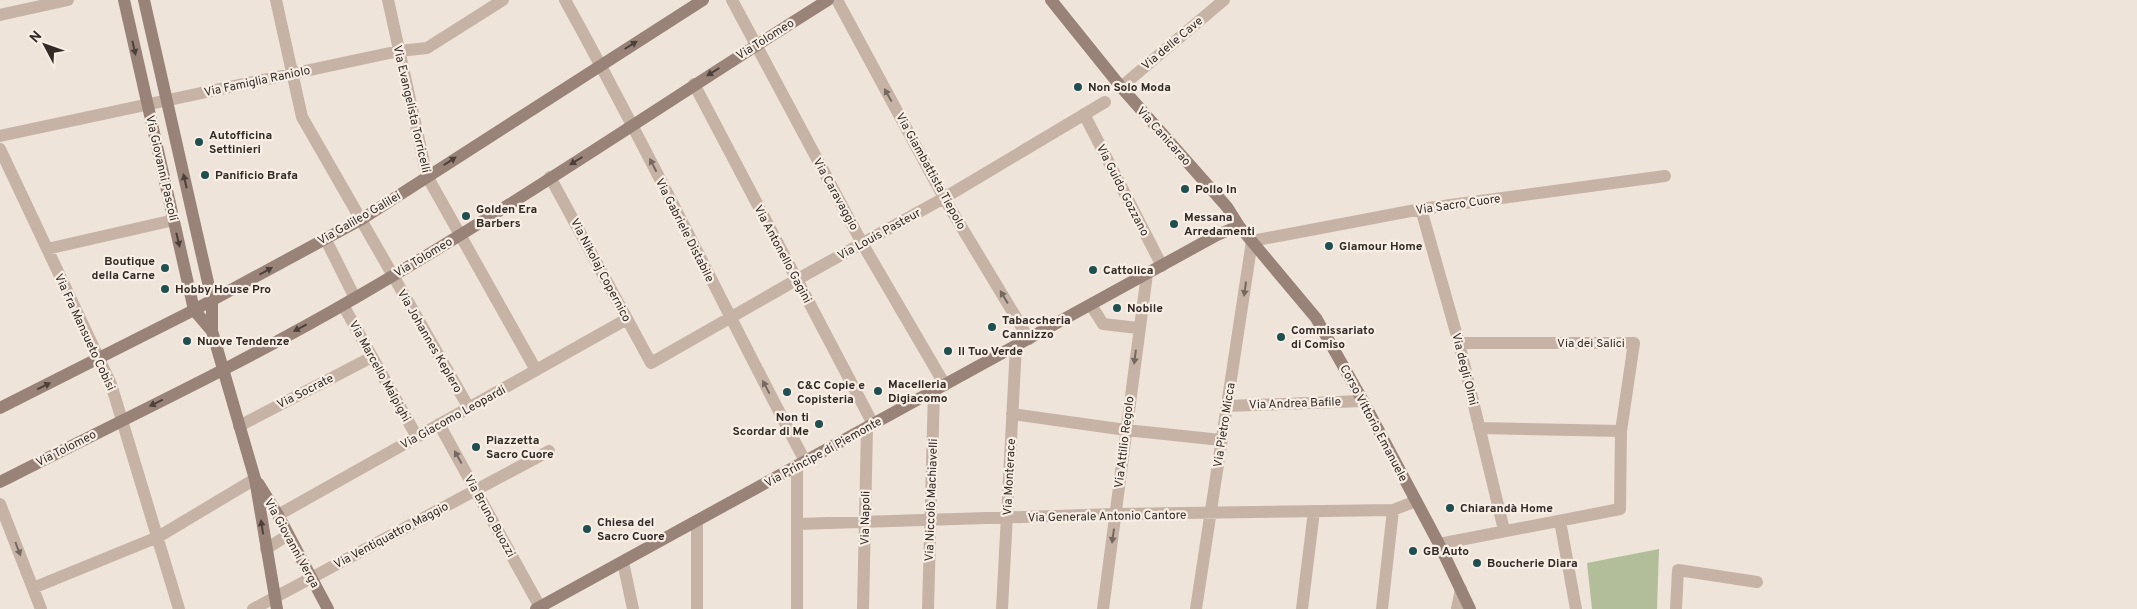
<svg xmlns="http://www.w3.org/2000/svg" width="2137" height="609" viewBox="0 0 2137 609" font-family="Overpass,sans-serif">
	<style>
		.green { fill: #b2bd9a }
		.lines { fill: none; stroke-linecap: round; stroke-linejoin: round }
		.street { stroke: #c6b3a6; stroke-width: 12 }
		.secondary { stroke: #998378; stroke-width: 12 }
		.oneway { fill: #4c403a }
		.oneway2 { fill: #756860 }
		.poi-dot { fill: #1f4f51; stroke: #f7eee5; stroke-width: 2 }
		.labels { text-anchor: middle; stroke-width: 4.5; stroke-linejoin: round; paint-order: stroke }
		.street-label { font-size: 12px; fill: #332a26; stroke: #f7eee5 }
		.poi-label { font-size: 12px; font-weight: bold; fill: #332a26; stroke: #f7eee5; text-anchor: start }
	</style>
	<rect width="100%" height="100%" fill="#efe4d9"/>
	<path class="green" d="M1659,549L1657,609H1592L1587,563Z"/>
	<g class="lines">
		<path class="street" d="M276,0L302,117L469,408
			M388,0L427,176L536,370
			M565,0C649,151 724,308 805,461
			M732,0L862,243L945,385
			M837,0L944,198L1029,339
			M0,15L68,0
			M694,84L873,424
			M1121,87L1224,0
			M1084,114L1162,266
			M0,136L399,51L427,48L503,0
			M0,149L111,384L179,609
			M550,177L651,363L796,280L944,198L1105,102
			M1421,209L1459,343L1504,530
			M325,238L355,298
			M47,249L174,220
			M343,305L417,437
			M1091,305L1103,324L1138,328
			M1228,406L1363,401
			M1012,414L1126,430L1221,440
			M439,424L540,607
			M239,426L372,357
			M1479,428L1621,431
			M0,504L41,609
			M278,515L627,319
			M1560,521L1576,609
			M797,524L1116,514L1393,510L1416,501
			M1439,544L1620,509L1621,431L1634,343H1459
			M266,549L288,535
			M623,562L633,609
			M33,588L158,537L255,479
			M253,609L549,451
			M697,609V521
			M797,609V466
			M863,609L867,428
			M928,609L934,391
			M1002,609L1016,346
			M1103,609L1147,274
			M1196,609L1252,241L1421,209L1665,176
			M1302,609L1314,511
			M1382,609L1393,510
			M1457,609L1461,589
			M1676,609L1678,570L1757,582"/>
		<path class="secondary" d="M124,0L194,310L212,331
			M144,0L212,300V331L255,479L277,609
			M1051,0L1121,87L1227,207L1239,226L1316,318L1363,401L1439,544L1470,609
			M0,408L194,310L362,219L703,0
			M0,482C119,421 240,365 355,298C516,205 670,99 828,0
			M258,483L278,515L328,609
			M536,609L1217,235L1239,226"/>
	</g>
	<defs><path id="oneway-solid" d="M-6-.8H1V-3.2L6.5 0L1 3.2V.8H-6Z" transform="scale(1.25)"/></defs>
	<g class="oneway">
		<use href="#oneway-solid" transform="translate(631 45) rotate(-32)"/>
		<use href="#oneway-solid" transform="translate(134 48) rotate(77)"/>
		<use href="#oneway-solid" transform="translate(713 72) rotate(148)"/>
		<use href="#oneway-solid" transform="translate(450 161) rotate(-33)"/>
		<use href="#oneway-solid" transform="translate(576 161) rotate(148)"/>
		<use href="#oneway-solid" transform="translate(185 181) rotate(-103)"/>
		<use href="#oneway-solid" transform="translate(178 240) rotate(77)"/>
		<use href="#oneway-solid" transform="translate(266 271) rotate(-29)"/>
		<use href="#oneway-solid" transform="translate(300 328) rotate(152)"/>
		<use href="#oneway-solid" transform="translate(44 386) rotate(-26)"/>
		<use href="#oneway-solid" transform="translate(156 403) rotate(154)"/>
		<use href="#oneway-solid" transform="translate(262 527) rotate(-99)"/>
	</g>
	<g class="oneway2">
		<use href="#oneway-solid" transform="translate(888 95) rotate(-119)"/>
		<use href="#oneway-solid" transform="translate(653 165) rotate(-117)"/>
		<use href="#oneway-solid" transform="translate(1245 289) rotate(98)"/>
		<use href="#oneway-solid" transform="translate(1004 297) rotate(-121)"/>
		<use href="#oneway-solid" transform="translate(1135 357) rotate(97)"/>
		<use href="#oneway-solid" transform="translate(766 387) rotate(-118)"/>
		<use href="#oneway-solid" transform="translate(458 457) rotate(-119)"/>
		<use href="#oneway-solid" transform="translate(1113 536) rotate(98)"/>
		<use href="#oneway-solid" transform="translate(18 549) rotate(69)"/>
	</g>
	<g class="poi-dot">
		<circle cx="1078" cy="87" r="5"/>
		<circle cx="199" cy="142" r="5"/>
		<circle cx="205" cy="175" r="5"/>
		<circle cx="1185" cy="189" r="5"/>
		<circle cx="466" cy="216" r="5"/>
		<circle cx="1174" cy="224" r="5"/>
		<circle cx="1329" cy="246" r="5"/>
		<circle cx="165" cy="268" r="5"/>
		<circle cx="1093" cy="270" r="5"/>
		<circle cx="165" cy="289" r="5"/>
		<circle cx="1117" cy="308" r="5"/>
		<circle cx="992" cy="327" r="5"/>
		<circle cx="1281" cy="337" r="5"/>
		<circle cx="187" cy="341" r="5"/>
		<circle cx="948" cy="351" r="5"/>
		<circle cx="878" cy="391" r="5"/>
		<circle cx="787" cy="392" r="5"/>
		<circle cx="819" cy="424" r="5"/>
		<circle cx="476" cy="447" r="5"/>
		<circle cx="1450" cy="508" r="5"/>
		<circle cx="587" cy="529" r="5"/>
		<circle cx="1413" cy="551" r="5"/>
		<circle cx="1477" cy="563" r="5"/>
	</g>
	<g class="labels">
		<g class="street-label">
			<text transform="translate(765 39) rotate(-32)" y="4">Via Tolomeo</text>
			<text transform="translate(1172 43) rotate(-40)" y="4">Via delle Cave</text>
			<text transform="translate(257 81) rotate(-12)" y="4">Via Famiglia Raniolo</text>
			<text transform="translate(412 109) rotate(77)" y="4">Via Evangelista Torricelli</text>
			<text transform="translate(1164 136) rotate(48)" y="4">Via Canicarao</text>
			<text transform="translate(162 168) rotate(77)" y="4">Via Giovanni Pascoli</text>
			<text transform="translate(931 171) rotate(61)" y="4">Via Giambattista Tiepolo</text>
			<text transform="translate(1123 190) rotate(63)" y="4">Via Guido Gozzano</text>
			<text transform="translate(836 194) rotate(61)" y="4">Via Caravaggio</text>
			<text transform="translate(1458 204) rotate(-8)" y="4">Via Sacro Cuore</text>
			<text transform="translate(359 218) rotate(-30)" y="4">Via Galileo Galilei</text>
			<text transform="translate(685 230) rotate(63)" y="4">Via Gabriele Distabile</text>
			<text transform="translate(879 234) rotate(-29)" y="4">Via Louis Pasteur</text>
			<text transform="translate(783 254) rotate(62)" y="4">Via Antonello Gagini</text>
			<text transform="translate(423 257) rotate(-31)" y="4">Via Tolomeo</text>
			<text transform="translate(601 270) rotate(62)" y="4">Via Nikolaj Copernico</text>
			<text transform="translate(85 332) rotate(65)" y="4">Via Fra Mansueto Cobisi</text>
			<text transform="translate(430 341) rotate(60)" y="4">Via Johannes Keplero</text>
			<text x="1591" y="347">Via dei Salici</text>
			<text transform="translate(1465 369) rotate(76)" y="4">Via degli Olmi</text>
			<text transform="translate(380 371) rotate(61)" y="4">Via Marcello Malpighi</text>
			<text transform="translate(305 391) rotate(-27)" y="4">Via Socrate</text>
			<text transform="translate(1295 403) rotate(-2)" y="4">Via Andrea Bafile</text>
			<text transform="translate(453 417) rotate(-29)" y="4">Via Giacomo Leopardi</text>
			<text transform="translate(1374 423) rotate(62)" y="4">Corso Vittorio Emanuele</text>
			<text transform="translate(1224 425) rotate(-81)" y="4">Via Pietro Micca</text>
			<text transform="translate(1124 442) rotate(-83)" y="4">Via Attilio Regolo</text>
			<text transform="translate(66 448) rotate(-27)" y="4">Via Tolomeo</text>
			<text transform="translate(823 452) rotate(-29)" y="4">Via Principe di Piemonte</text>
			<text transform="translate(1009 477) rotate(-87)" y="4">Via Monterace</text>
			<text transform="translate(931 500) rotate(-88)" y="4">Via Niccolò Machiavelli</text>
			<text transform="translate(490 516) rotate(61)" y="4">Via Bruno Buozzi</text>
			<text transform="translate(1107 516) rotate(-1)" y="4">Via Generale Antonio Cantore</text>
			<text transform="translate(865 518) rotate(-89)" y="4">Via Napoli</text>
			<text transform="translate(391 535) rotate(-28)" y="4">Via Ventiquattro Maggio</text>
			<text transform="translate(292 543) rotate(61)" y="4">Via Giovanni Verga</text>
		</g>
		<g class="poi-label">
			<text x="1088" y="91">Non Solo Moda</text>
			<text x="209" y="139">Autofficina<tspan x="209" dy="14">Settinieri</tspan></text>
			<text x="215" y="179">Panificio Brafa</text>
			<text x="1195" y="193">Pollo In</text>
			<text x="476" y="213">Golden Era<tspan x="476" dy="14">Barbers</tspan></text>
			<text x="1184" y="221">Messana<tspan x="1184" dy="14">Arredamenti</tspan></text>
			<text x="1339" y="250">Glamour Home</text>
			<text x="155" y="265" text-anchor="end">Boutique<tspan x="155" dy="14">della Carne</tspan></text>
			<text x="1103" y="274">Cattolica</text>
			<text x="175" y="293">Hobby House Pro</text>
			<text x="1127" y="312">Nobile</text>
			<text x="1002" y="324">Tabaccheria<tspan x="1002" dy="14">Cannizzo</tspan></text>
			<text x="1291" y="334">Commissariato<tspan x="1291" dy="14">di Comiso</tspan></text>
			<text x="197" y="345">Nuove Tendenze</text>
			<text x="958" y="355">Il Tuo Verde</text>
			<text x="888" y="388">Macelleria<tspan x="888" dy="14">Digiacomo</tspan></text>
			<text x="797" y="389">C&amp;C Copie e<tspan x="797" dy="14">Copisteria</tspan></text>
			<text x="809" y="421" text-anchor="end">Non ti<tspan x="809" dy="14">Scordar di Me</tspan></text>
			<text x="486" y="444">Piazzetta<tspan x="486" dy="14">Sacro Cuore</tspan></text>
			<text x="1460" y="512">Chiarandà Home</text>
			<text x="597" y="526">Chiesa del<tspan x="597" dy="14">Sacro Cuore</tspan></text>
			<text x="1423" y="555">GB Auto</text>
			<text x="1487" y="567">Boucherie Diara</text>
		</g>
	</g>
	<g transform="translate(45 45) rotate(311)" stroke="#f7eee5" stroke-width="4" paint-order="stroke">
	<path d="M0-4L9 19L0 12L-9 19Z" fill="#332a26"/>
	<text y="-8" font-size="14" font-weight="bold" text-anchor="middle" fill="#332a26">N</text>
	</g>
</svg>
